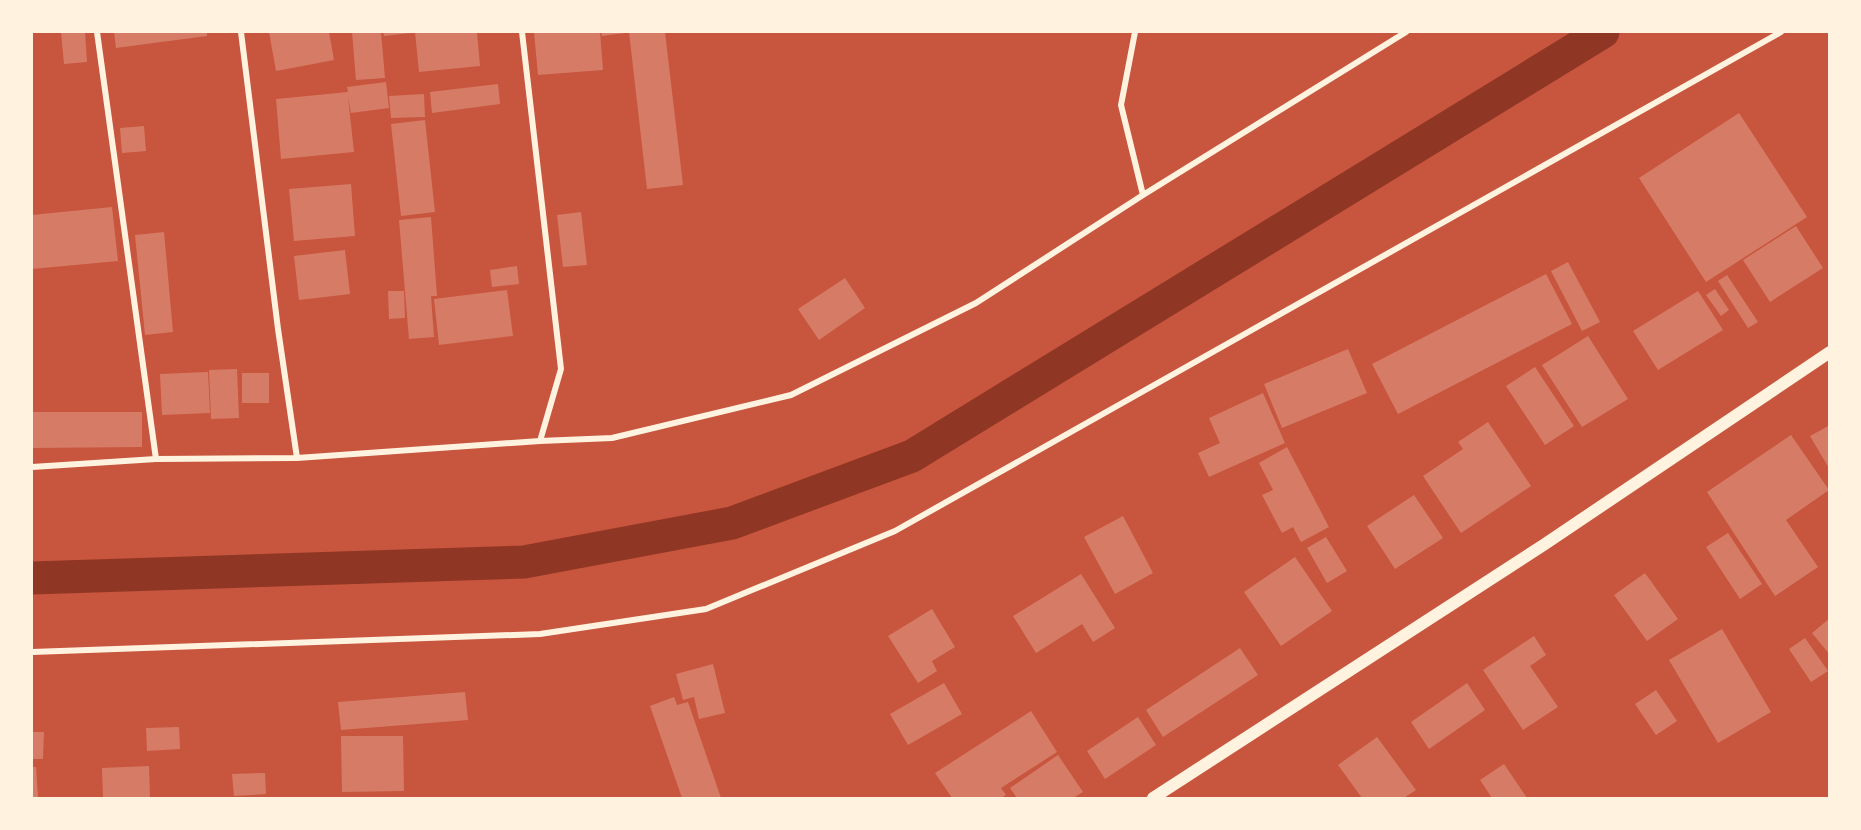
<svg xmlns="http://www.w3.org/2000/svg" width="1861" height="830" viewBox="0 0 1861 830" font-family="'Alegreya Sans',sans-serif">
	<style>
		.lines { fill: none; stroke-linecap: round; stroke-linejoin: round }
		.canal { stroke: #8f3625; stroke-width: 33 }
		.building { fill: #d67c66 }
		.minor { stroke: #fff3e0; stroke-width: 6 }
		.secondary { stroke: #fff3e0; stroke-width: 12 }
	</style>
	<rect width="100%" height="100%" fill="#c8553d"/>
	<g class="lines">
		<path class="canal" d="M32,578L524,562L732,523L912,456L1603,32"/>
	</g>
	<path class="building" d="M61,32H85L87,62L64,64Z
		M114,32H207V36L116,48Z
		M269,32H329L334,60L276,71Z
		M352,32H381L385,78L356,80Z
		M383,32H411V33L384,36Z
		M415,32H477L480,66L419,72Z
		M534,32H600L603,70L538,75Z
		M601,32H625V33L602,36Z
		M629,32H665L683,185L647,189Z
		M386,82L389,108L351,113L348,97L354,152L281,159L276,99L348,92L347,87Z
		M498,84L500,104L432,113L430,92Z
		M424,94L425,117L391,118L389,96Z
		M1739,113L1807,217L1706,282L1639,178Z
		M425,120L435,212L401,216L391,124Z
		M144,126L146,151L122,153L120,128Z
		M351,184L355,236L294,241L289,189Z
		M112,207L118,261L32,269V215Z
		M581,212L587,265L563,267L557,215Z
		M431,217L437,296H431L434,337L409,339L399,220Z
		M1796,226L1823,268L1770,302L1743,260Z
		M164,232L173,332L145,335L135,235Z
		M345,250L350,294L299,300L294,256Z
		M1568,262L1600,322L1582,331L1551,271Z
		M517,266L519,284L492,287L490,270Z
		M1546,274L1572,324L1398,414L1372,364Z
		M1727,275L1758,322L1748,328L1718,281Z
		M845,278L865,308L819,340L798,309Z
		M1715,289L1729,310L1721,316L1706,295Z
		M507,290L513,336L439,345L434,299Z
		M388,291H404L405,318L389,319Z
		M1698,291L1723,330L1658,370L1633,331Z
		M1588,336L1628,399L1582,427L1542,365Z
		M1348,349L1367,393L1282,428L1264,384Z
		M1535,367L1574,426L1545,445L1506,386Z
		M237,369L239,418L211,419L209,370Z
		M208,372L210,413L162,415L160,374Z
		M242,373H269V403H242Z
		M1263,393L1285,443L1209,477L1198,453L1220,443L1209,418Z
		M32,412H142V447L32,448Z
		M1488,422L1531,486L1461,533L1423,476L1463,449L1458,442Z
		M1830,425V470L1810,436Z
		M1791,435L1829,490L1786,520L1818,567L1775,596L1707,492Z
		M1287,447L1329,527L1301,542L1293,527L1282,533L1262,495L1273,490L1259,463Z
		M1414,495L1443,538L1395,569L1367,526Z
		M1123,516L1153,573L1115,594L1084,537Z
		M1728,533L1762,584L1740,599L1706,547Z
		M1326,537L1347,571L1327,583L1307,548Z
		M1295,557L1332,611L1281,646L1244,592Z
		M1645,573L1678,619L1647,641L1614,595Z
		M1081,574L1115,628L1093,642L1082,624L1036,653L1013,616Z
		M932,609L955,647L932,661L937,671L918,683L888,636Z
		M1830,618V655L1812,633Z
		M1722,629L1771,712L1718,743L1669,660Z
		M1534,636L1546,655L1530,666L1558,707L1523,730L1483,670Z
		M1805,638L1828,671L1811,682L1789,649Z
		M1240,648L1258,675L1163,737L1146,710Z
		M713,664L725,713L699,719L694,697L683,700L676,674Z
		M944,683L962,714L908,745L890,714Z
		M1467,683L1485,710L1429,749L1411,722Z
		M1656,690L1677,721L1656,735L1635,704Z
		M465,692L468,720L341,730L338,702Z
		M674,697L677,705L688,702L721,798H682L650,706Z
		M1031,711L1057,752L1001,788L1006,795L1001,798H952L935,773Z
		M1138,717L1156,745L1105,779L1087,751Z
		M179,727L180,749L147,751L146,728Z
		M32,732H44L43,759H32Z
		M341,736H403L404,791L342,792Z
		M1377,737L1416,790L1404,798H1362L1338,765Z
		M1058,755L1083,792L1073,798H1017L1010,788Z
		M1504,764L1527,798H1492L1480,780Z
		M149,766L150,798H103L102,768Z
		M32,767H36L38,798H32Z
		M265,773L266,794L234,796L232,774Z"/>
	<g class="lines">
		<path class="minor" d="M97,32L156,459
			M241,32L278,329L297,458
			M1135,32L1121,105L1143,195
			M540,441L612,438L791,395L976,303L1143,195L1406,32
			M32,467L156,459L297,458L540,441L561,369L522,32
			M32,652L540,634L706,609L895,531L1781,32"/>
		<path class="secondary" d="M1153,798L1545,544L1830,352"/>
	</g>
	<rect width="1861" height="830" fill="none" stroke="#fff3e0" stroke-width="66"/>
</svg>
